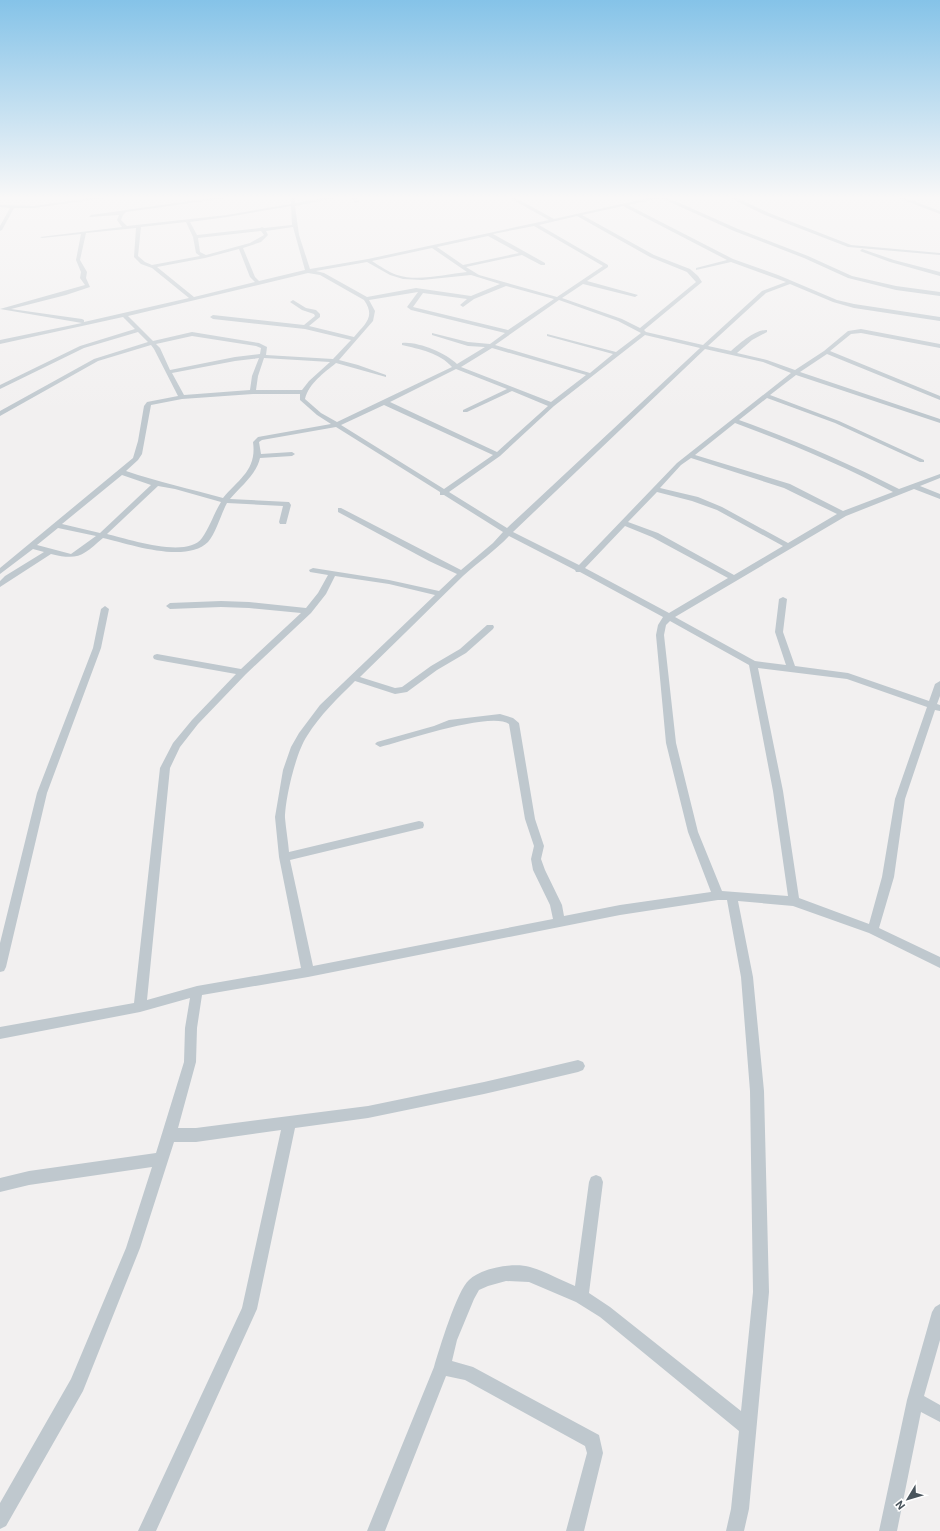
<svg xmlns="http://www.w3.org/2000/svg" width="940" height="1531" viewBox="0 0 940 1531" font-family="Roboto,sans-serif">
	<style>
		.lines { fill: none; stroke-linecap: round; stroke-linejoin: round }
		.street { fill: #bfc8ce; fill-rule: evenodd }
	</style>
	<rect width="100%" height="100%" fill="#f2f0f0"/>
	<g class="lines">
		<path class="street" d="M97,197H113L34,208H14L2,230L0,231V226L10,208L0,207V205L34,206Z
			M218,197H234L126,212L123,215L121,220L127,226L227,215L291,204V197H295V203L328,197H341L295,206L299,235L310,269L368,259L549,220L508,197H514L554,219L653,197H666L738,229L808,256L852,276L896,286L940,292V296L896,290L848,278L804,258L734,231L661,198L628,205L733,259L778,275L837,300L854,304L940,317V321L854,308L833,302L790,284L766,293L708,346L731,351C739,344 756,329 767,330V332L752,340L737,353L767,360L795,370L824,351L848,331L861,329L940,344V348L861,333L851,334L830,351L940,396V400L827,354L800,372L940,419V423L796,375L770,395L839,421L924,460V462H920L835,423L767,398L739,420C794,440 848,463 899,489L940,474V478L920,486L940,494V499L914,489L846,516L675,617L755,661L786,665L775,632L779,599L783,597L787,599L783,632L795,666L848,673L929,701L935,684L940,681V696L937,704L940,705V711L935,710L905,799L894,877L879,928L940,957V968L869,933L793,906L738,901L753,977L764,1091L769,1292L749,1509L744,1531H726L731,1509L739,1431L600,1317L576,1302L529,1282L506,1281L488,1286L479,1290L474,1299L457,1340L452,1361L473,1367L599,1435L603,1453L584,1531H566L587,1453L585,1446L465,1380L446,1376L385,1531H367L434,1367C439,1350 457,1290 469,1280C481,1268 514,1262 530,1267C545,1271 560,1280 575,1286L589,1182L591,1177L596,1175L601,1177L603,1182L589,1293L610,1307L741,1411L753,1292L750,1091L741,977L727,900H718L620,915L308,977L202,995L197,1028L196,1062L178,1128H196L368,1106L484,1082L578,1060L583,1062L585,1066L583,1070L578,1072L484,1094L368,1118L295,1128L257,1309L156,1531H138L242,1308L281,1130L196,1142H174L140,1248L83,1391L6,1526L0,1529V1503L71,1379L126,1248L152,1167L29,1185L0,1192V1178L29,1171L156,1153L184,1062L185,1028L190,998L140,1012L0,1039V1027L134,1003L160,768L173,743L192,720L236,674L157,660L154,659L153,657L154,655L157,654L241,669L301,613L249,608L221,607L170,609L166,606L170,603L221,601L249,602L306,608L318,593L328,575L310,572L309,570L313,568L389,580L439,591L457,574L429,561L338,512V508H341L461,570L493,543L503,532L444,495H440V492L336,427L262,440L259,442L261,454L292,452L295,454L292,456L260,458C256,475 241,486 230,499L289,502L291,505L286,524H280L279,522L283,506L227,503C221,514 216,533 208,542C186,564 129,544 103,538C83,555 79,561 51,554L0,587V581L5,576L44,552L33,549L0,574V568L133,458L138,441L144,406L147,402L178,396L154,349L151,345L98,361L0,416V411L94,359L148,342L138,332L84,348L0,389V385L80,346L135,329L123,317L0,344V340L82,323L0,309L85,285L80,278L81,272L76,260L81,234L42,238L40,237L122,227L117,220L119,215L89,217L91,215ZM291,206L292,225L264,228L262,227L260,228L197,235L190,222L227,217ZM623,206L727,260L696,268V270L731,262L786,282L762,291L703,345L646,332L644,330L702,282L698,276L690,269L654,255L582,215ZM577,216L650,257L687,272L696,282L640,328L622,319L562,298L583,284L635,297L638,295L587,281L608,267V265L539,225ZM186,222L193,237L196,253L200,256L152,265L145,262L138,256L141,227ZM534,226L603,266L557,297L479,275L466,267L522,255L541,265H545V263L493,234ZM293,227L305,270L259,281L255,277L243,248L261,242L268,235L266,231ZM136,228L134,257L141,264L152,268L189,298L84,322V320L82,319L11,309L66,295L90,287L86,278L87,272L80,260L86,233ZM261,231L264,235L250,243L206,255L200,252L198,238ZM488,236L519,253L463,265L437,247ZM432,248L467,272C445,274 419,282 397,275C388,272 380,266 372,261ZM239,249L250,277L255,282L194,297L157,267L205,258ZM367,262L390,275L403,279L422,280L471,275L500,284L471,296L416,288L367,297L324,273L316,271ZM308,273L320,275L364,300C376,317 365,324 354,337L309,326L320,317V314L316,310L306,308L293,300L290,302L302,310L314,314L315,316L304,325L213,315L210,317L213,319L305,329L351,340L333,359L266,355L267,347L259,343L192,332L153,341L128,316ZM506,286L554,299L508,330L413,307L423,293L467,299L460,305L463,307L474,299ZM418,292L407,307L411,310L505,333L490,344L468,342L432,333V335L468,346L485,347L457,364C446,353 417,341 402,343V345C419,349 440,353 452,367L337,422L321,413L305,399C309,383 324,373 336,363L386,377V375L358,365L339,360L373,321L375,311L369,300ZM559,300L618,321L641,333L616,352L547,334V336L613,354L590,373L495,345ZM645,335L700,348L507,528L449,492L500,456L554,406ZM192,336L256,346L261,348L260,354L235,357L170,370L160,348L156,344ZM492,348L586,375L551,402L461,367ZM705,349L763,362L791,373L677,463L579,565L513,532ZM259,358L252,376L250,390L184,395L172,373L235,361ZM264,358L330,362L309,381L302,390H256L258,376ZM456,369L507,389L463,410V412H467L512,391L548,406L497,452L390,402ZM253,394H300V400L317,415L331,424L258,437L253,442C257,470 239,479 223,498C191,489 158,482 126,471L138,460L142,454L151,405L182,399ZM384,405L493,455L444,489L341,425ZM735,423C789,443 842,465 893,492L843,511L790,484L695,455ZM691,458L784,488L837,514L788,543L722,507L698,497L660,488L681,465ZM122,475L151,485L100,533L62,524ZM158,486L175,489L221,502C214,513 210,527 202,538C187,559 128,539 107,534ZM657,492L692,501L717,510L783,546L734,575L658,533L628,522ZM625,526L652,537L728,578L669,613L585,568ZM58,528L96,536L71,554L37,545ZM509,536L575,570L576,572H580L663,617L658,625L656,635L666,743L688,832L711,892L620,905L564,916L562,905L545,870L541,859L544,846L535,819L519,723L513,718L500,714L449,720L434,726L377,742L375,744L380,747C404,741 491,711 509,724L525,819L534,846L531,859L533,870L550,905L553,919L313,966L290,860L419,829L423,828L424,825L423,822L419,821L289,852C288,841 286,829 285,818C285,799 296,752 307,736C320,715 338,698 355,681L395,694L407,692L437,670L466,653L493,629L494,627L493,625H487L460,649L431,666L402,687L395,688L360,677C395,643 429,609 463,576C478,562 495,551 509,536ZM335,576L389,584L435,595L320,705L299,733L291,747L283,770L275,817L279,857L301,968L197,986L147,1000L170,768L180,747L198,724L246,674L311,613L326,594ZM670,621L749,665L773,791L788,896L722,891L698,832L676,743L664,635L666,625ZM758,668L847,679L927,707L895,799L882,877L869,924L799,898L783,791Z
			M351,197H356L359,202L355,203Z
			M728,197H735L769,213L851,245L940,253V255L848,247L765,215Z
			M896,197H903L940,211V214Z
			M862,249L894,260L940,272V276L890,262L860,251Z
			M105,606L109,609L101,648L47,793L6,967L4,971L0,972V943L37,793L93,648L101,609Z
			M940,1304V1340L924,1396L940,1405V1422L921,1412L897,1531H879L907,1400L932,1312L935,1307Z"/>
	</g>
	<linearGradient id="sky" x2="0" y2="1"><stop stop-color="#85c3e8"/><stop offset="0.48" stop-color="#f9f8f8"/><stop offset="1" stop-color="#f9f8f8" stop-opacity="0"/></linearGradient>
	<rect width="940" height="412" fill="url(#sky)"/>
	<g transform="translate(908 1499) rotate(232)" stroke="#ffffff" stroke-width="3" paint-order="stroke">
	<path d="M0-3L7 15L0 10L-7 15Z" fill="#49545c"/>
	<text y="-6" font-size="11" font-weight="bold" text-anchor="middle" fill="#49545c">N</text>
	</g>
</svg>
